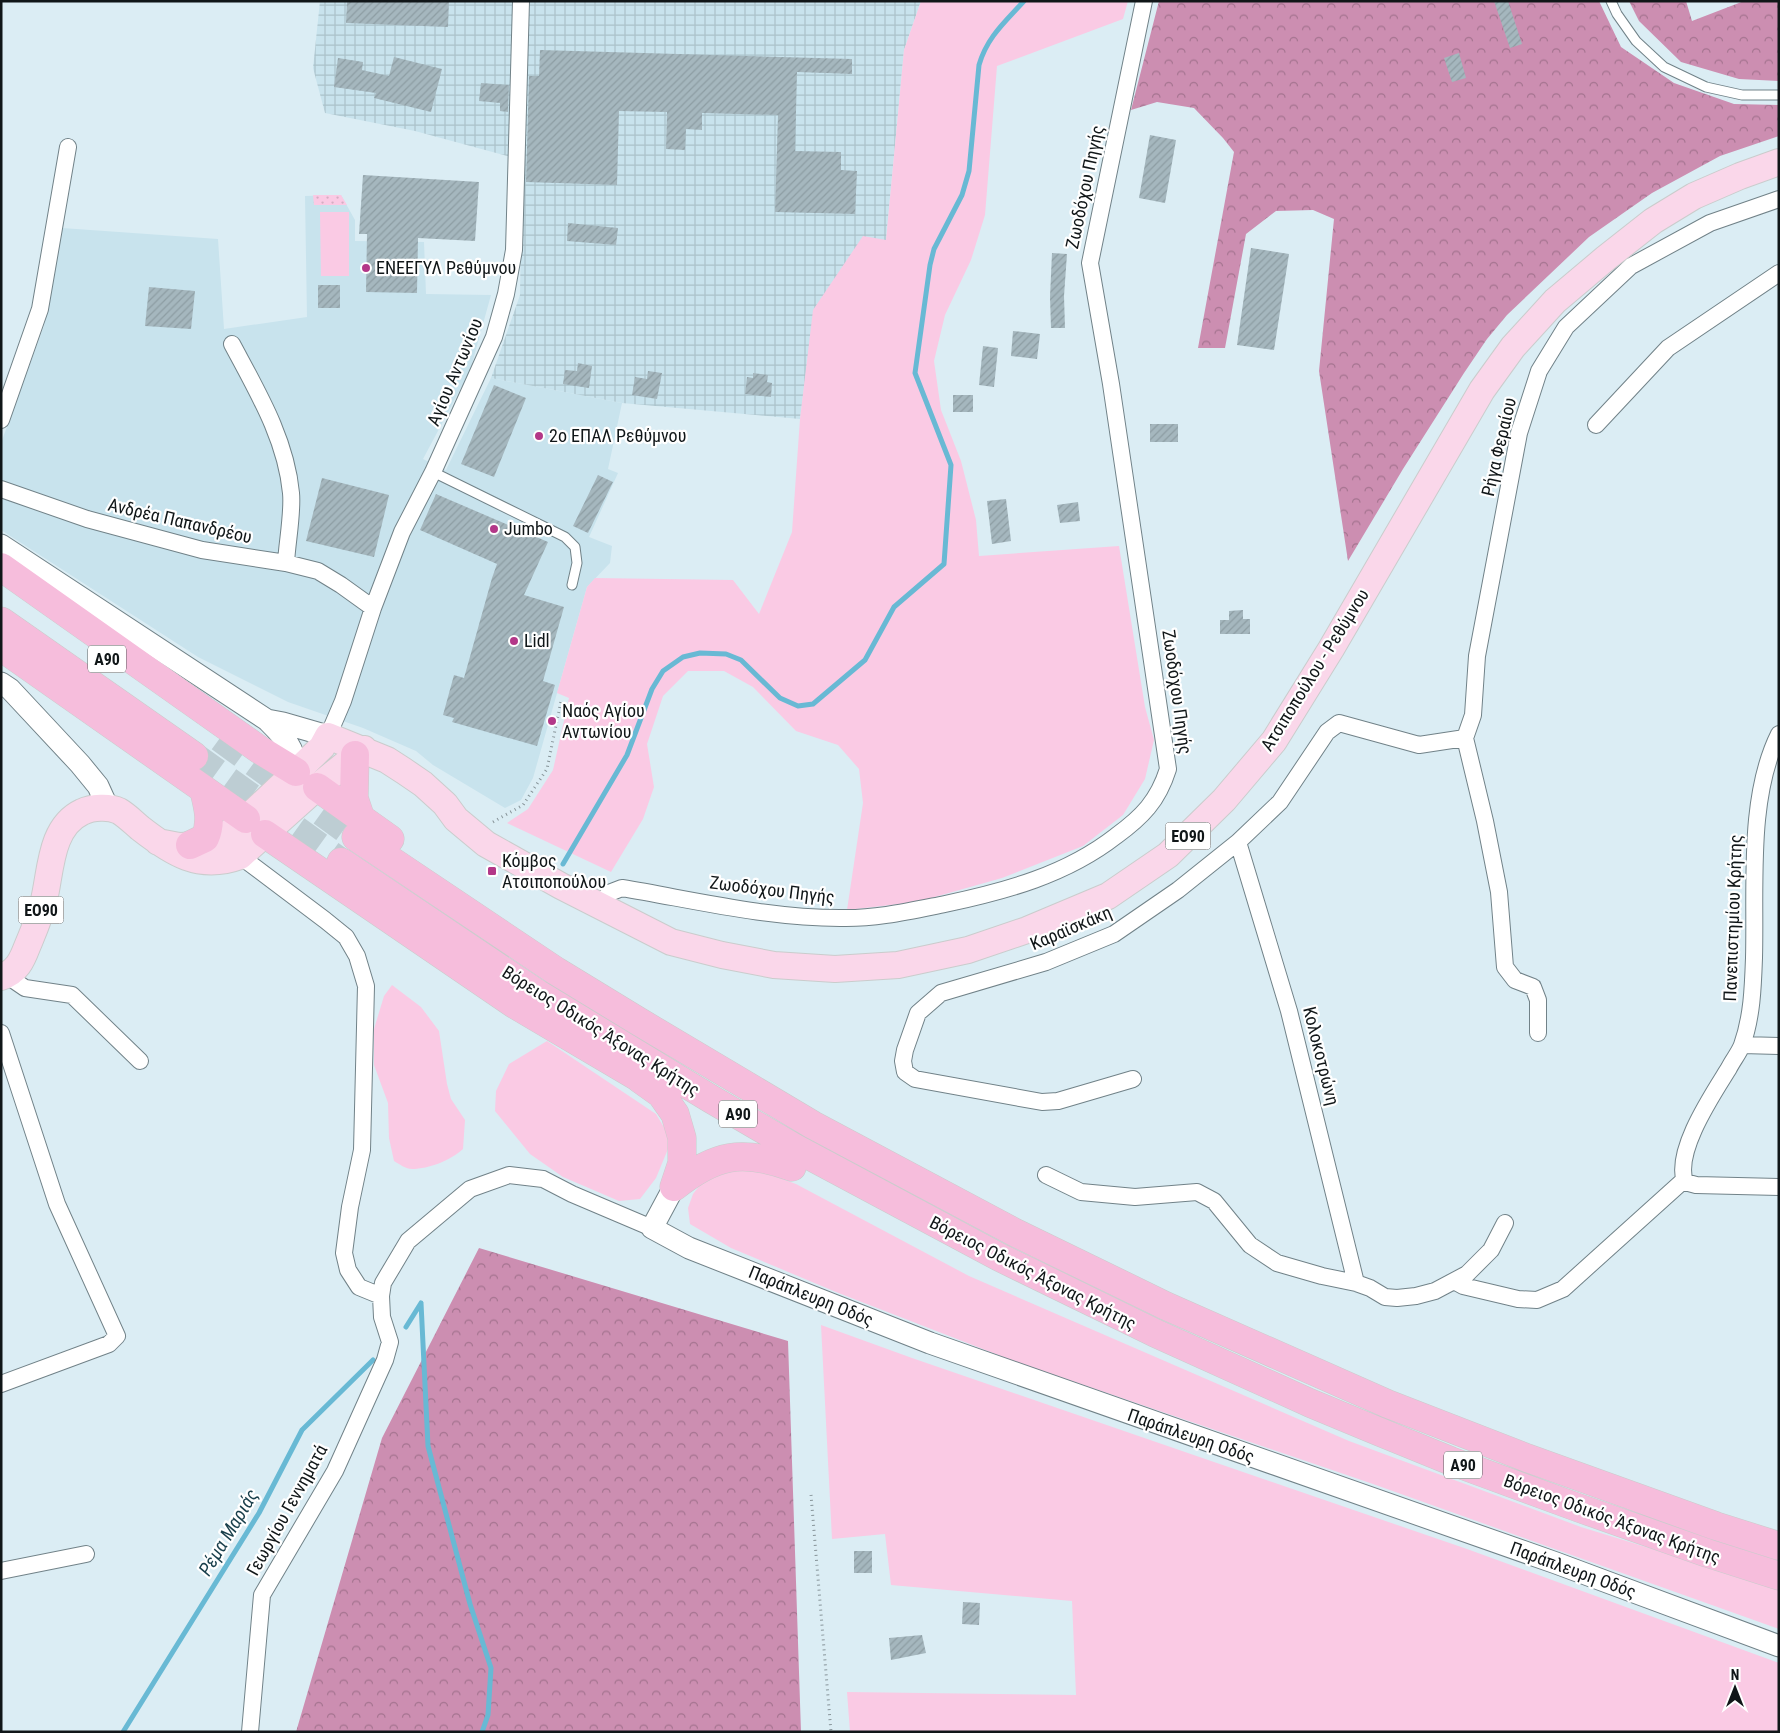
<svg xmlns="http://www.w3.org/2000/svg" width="1780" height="1733" viewBox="0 0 1780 1733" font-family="'Roboto Condensed',sans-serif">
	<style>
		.built { fill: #c8e3ed }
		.industrial { fill: url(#industrial-grid) }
		.grass { fill: #facae4 }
		.forest { fill: url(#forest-crowns) }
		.park { fill: url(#park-dots) }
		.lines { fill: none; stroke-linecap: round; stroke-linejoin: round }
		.stream { stroke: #68b9d4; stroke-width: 5 }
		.building { fill: url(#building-hatch) }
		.motorway-tunnel { stroke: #bdcdd3; stroke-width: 28; stroke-dasharray: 28 14; stroke-linecap: butt }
		.service-casing { stroke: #718288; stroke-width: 11 }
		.minor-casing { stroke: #718288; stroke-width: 18 }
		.tertiary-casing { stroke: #718288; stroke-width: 23 }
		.primary-casing { stroke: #cacccc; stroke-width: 28 }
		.motorway-casing { stroke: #cacccc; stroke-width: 29 }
		.path { stroke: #879499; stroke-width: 3; stroke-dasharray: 1 4; stroke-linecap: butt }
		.service { stroke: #fff; stroke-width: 9 }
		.minor { stroke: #fff; stroke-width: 16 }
		.tertiary { stroke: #fff; stroke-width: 21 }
		.primary { stroke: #fad7ea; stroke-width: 26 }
		.motorway { stroke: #f6bddc; stroke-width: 28 }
		.poi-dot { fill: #b33788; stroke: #fff; stroke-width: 2 }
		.labels { text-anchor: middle; stroke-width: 4.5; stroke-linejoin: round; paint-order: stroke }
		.shield { fill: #fff; stroke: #585c5d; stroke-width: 1 }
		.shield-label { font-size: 16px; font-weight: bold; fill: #101618 }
		.street-label { font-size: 18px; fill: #101618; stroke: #fff }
		.poi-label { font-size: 18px; fill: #101618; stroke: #fff; text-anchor: start }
		.water-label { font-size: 19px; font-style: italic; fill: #193f4b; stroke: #fff }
	</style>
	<defs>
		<pattern id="industrial-grid" width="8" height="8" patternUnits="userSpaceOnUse" patternTransform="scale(1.25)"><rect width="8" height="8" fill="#c8e3ed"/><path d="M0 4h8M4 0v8" fill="none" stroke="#abc2ca"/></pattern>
		<pattern id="forest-crowns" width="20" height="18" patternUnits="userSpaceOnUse" patternTransform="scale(1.25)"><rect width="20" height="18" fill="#cc8eb1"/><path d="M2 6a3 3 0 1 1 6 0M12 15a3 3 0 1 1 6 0" fill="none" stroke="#a4738f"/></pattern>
		<pattern id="park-dots" width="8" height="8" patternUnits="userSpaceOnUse" patternTransform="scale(1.25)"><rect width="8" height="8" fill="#facae4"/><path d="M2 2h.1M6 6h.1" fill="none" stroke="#d5adc3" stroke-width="1.8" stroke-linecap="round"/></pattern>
		<pattern id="building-hatch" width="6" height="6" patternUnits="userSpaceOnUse" patternTransform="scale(1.25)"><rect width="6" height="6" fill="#a5b7be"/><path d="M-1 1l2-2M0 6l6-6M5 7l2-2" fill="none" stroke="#8d9da3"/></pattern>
	</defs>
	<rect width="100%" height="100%" fill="#dbedf4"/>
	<path class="built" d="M341,195L355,220V241L424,242L426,294L491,295L470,371L423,459L446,470L491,378L622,403L608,469L618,473L589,537L612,546L610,563L587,587L533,778L521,800L505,808L433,765L416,751L363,728L288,702L198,657L1,530V443L44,326L62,228L218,239L224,329L307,317L305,196Z"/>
	<path class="industrial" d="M320,1H921L904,50L886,240L814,310L800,419L622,403L491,378L520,295L522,160L415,131L325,113L313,68Z"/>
	<path class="grass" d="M921,1H1128L1123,19L997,66L985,215L971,260L945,315L934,361L941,410L961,461L976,520L979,556L1119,546L1145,707L1154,740L1145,779L1123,815L1083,846L1002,878L917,902L847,910L863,803L859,769L838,745L796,731L753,687L724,671H688L663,696L647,744L654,787L643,819L611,872L507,823L528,809L553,770L569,698L557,693L587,587L595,578L733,580L759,614L792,532L800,419L813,310L863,236L886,240L904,50Z
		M320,212H349V276H321Z
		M392,985L421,1007L439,1031L447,1084L451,1099L465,1120L463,1149C451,1160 429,1169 412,1169C406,1169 399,1164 394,1161L389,1138L388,1103L374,1065V1029L384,996Z
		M547,1041L656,1114L668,1134V1149L656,1178L640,1199L619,1201L563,1177L530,1154L495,1111L496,1091L509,1064Z
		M755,1169L796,1184L969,1276L1349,1441L1581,1527L1779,1588V1629L1373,1484L1011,1360L836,1292L731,1248L690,1224L688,1208L693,1194L704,1180L720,1172Z
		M821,1325L912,1358L1467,1549L1779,1663V1732H850L847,1692L1076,1695L1072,1601L891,1585L885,1534L832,1539Z"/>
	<path class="forest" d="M1159,1H1599L1621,47L1674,83L1734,104L1779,105V136L1720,156L1652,193L1589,237L1507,315L1487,339L1464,373L1403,469L1348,561L1319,371L1334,219L1313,210L1276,211L1246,234L1225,348H1198L1234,152L1223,138L1194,108L1157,102L1131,110Z
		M1629,1H1686L1692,21L1744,1H1779V81L1739,79L1681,62L1639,21Z
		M479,1248L788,1341L801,1732H296L382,1438Z"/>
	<path class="park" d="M313,195H341L347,205H314Z"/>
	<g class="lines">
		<path class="stream" d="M563,864L627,755L652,689L663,671L683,657L700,653L726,654L741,660L780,698L798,706L813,704L865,660L894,607L944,564L951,465L915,373L930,265L934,249L962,195L969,171L979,65C987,37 1005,22 1024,1
			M421,1303L428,1446L470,1604L491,1668L488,1715L482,1732
			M406,1327L421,1303
			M123,1732L259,1513L302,1430L373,1360"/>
	</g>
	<path class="building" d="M347,1H449L448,27L346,23Z
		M1494,1H1508L1522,44L1510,48Z
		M540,50L852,59V74L797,72L795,151L841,152V170L857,171L855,214L775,212L778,115L702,113V130L686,129L685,150L666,149L667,112L619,111L617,185L526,182L529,76H539Z
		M1459,53L1466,78L1452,82L1444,58Z
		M394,57L442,69L431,112L374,98L376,93L334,87L338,58L363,62L362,70L389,76Z
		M481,83L509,85L508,112L500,111V103L479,101Z
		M1150,135L1176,140L1165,203L1139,198Z
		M363,175L479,182L475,241L418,238L417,293L366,292L367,234H359Z
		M568,223L618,228L616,245L567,241Z
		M1251,248L1289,254L1274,350L1237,345Z
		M1052,253L1067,254L1064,296L1065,328H1051L1050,297Z
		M318,285H340V308H318Z
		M149,287L195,291L191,329L145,326Z
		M1013,331L1040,334L1037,359L1011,356Z
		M983,346L998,348L994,387L979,385Z
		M578,363L592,366L589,388L563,384L565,370L577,371Z
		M648,371L662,373L657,399L632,395L635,377L647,379Z
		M753,373L768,375L767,382L772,383L771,397L745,394L747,377L753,378Z
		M494,385L526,398L494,477L461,464Z
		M953,395H973V412H953Z
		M1150,424H1178V442H1150Z
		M598,475L613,482L588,533L573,526Z
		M322,478L389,495L374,557L306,541Z
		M436,494L548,542L524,595L564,607L543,681L555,685L537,746L452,722L454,718L443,715L454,675L464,678L492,578L497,564L420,530Z
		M1006,499L1011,541L992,544L987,501Z
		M1078,502L1080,521L1060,523L1057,505Z
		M1243,610V619H1250V634H1220V620H1229V611Z
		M854,1551H872V1573H854Z
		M963,1602L980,1603L979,1625L962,1624Z
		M922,1635L926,1653L891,1660L889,1638Z"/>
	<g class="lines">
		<path class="motorway-tunnel" d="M220,738L356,837
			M194,756L341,862"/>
		<defs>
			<path id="service" d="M1611,1L1617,14L1636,41L1664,67L1706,87L1742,95H1779
				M433,472L565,537L575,547L577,563L572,585"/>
			<path id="minor" d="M232,344C257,391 286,439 291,493C293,512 287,543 286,563
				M1,420L40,309L68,147
				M1596,425L1668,348L1779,273
				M1,489L87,519L202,550L286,563L318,571L341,585L373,608
				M1779,734C1747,798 1756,888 1754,958C1753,987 1752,1017 1742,1045C1739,1053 1733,1060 1729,1068C1713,1094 1674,1151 1685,1182L1696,1185L1779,1187
				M328,736L343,701L373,608L402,532L433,472L494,337L506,294L514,250L521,1
				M1465,738L1485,821L1499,892L1505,967L1515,980L1533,987L1538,1000V1033
				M1238,842L1289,1011L1356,1283
				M240,856L325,920L346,937L357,956L366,986L362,1150L350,1207L344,1253L348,1270L359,1287L381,1296
				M600,905L609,893L622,888C694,900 767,918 840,918C876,919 910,911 945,904C1006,891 1066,875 1116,836C1142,817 1158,801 1168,769L1111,384L1090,263L1144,1
				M6,975L25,988L72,995L140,1061
				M1,1033L57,1204L117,1336L109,1344L1,1384
				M1742,1045L1779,1046
				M1133,1079L1058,1101L1042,1102L915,1079L905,1072L903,1061L905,1050L918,1013L941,993L1046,962L1114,934L1178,890L1238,842L1280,802L1327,732L1339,723L1419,745L1465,738L1473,715L1477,656L1519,433L1539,371L1566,327L1631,266L1710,223L1779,199
				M1046,1175L1081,1192L1135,1197L1197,1192L1214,1201L1250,1245L1277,1263L1322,1276L1356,1283L1370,1288L1385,1297L1397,1298L1416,1296L1435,1291L1467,1274L1491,1250L1505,1223
				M1454,1281L1463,1286L1518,1299L1537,1300L1563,1289L1684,1180
				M1,1571L86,1554
				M250,1732L262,1595L335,1471L385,1360L390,1342L382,1317L381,1296L383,1283L408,1241L470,1189L509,1175L543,1179L572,1194L652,1228"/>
			<path id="tertiary" d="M1,545L267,720C284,737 296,748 296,772
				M1,683L10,689L80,764L98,786L108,808
				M267,720L283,723L328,736
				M674,1187L652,1228L689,1248L930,1343L1556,1563L1779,1646"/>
			<path id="primary" d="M158,842L179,846L203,845L220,840L246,819L296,772L322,747L328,736L387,760L404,771L423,784L445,804L456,819L486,844L561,886L671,942L722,955L774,965L835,969L898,965L968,950L1027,930L1108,896L1168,855L1224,800L1274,741L1331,649L1482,390L1513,347L1555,301L1606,258L1653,221L1694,196L1740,176L1779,162
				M1,977C17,972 22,960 27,947C34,930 40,917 44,900C51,871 50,827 82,812C92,807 109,806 119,811C126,815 133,822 140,828C172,853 199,871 240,856L317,787L364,749"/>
			<path id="motorway" d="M1,567L260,750L296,772
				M1,621L194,756
				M1,647L246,819
				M355,755L354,798L361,819
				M317,787L390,839
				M265,834L514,1004L641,1079
				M356,837L556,971L638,1021L813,1125L1014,1232L1166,1306L1388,1404L1527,1458L1716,1526L1779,1546
				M190,845L205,838C212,822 208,807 204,791
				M341,862L538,994L711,1099L795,1148L999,1257L1155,1333L1310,1403L1375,1430L1451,1461L1579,1508L1707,1553L1779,1576
				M640,1079L661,1094L675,1114L682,1138V1163L674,1187
				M674,1187C715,1154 742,1149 792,1167"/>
		</defs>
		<use href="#service" class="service-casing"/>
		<use href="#minor" class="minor-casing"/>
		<use href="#tertiary" class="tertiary-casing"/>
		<use href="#primary" class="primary-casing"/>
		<use href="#motorway" class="motorway-casing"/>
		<path class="path" d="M493,822L523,805L547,769L561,701
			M811,1495L831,1732"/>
		<use href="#service" class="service"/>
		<use href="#minor" class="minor"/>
		<use href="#tertiary" class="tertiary"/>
		<use href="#primary" class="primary"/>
		<use href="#motorway" class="motorway"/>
	</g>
	<g class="poi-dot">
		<circle cx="366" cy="268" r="5"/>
		<circle cx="539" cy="436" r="5"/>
		<circle cx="494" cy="529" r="5"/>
		<circle cx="514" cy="641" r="5"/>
		<circle cx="552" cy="721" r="5"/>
		<rect x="487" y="866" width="10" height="10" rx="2.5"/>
	</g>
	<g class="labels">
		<g class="shield">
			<rect x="88" y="645.5" width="38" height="27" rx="4"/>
			<rect x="1165.5" y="822.5" width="45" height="27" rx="4"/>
			<rect x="18.5" y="896.5" width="45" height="27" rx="4"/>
			<rect x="719" y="1100.5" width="38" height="27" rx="4"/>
			<rect x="1444" y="1451.5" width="38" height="27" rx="4"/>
		</g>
		<g class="shield-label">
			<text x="107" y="665">Α90</text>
			<text x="1188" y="842">ΕΟ90</text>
			<text x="41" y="916">ΕΟ90</text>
			<text x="738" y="1120">Α90</text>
			<text x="1463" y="1471">Α90</text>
		</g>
		<g class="street-label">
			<text transform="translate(1085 187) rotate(-78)" y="6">Ζωοδόχου Πηγής</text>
			<text transform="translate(455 372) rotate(-67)" y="6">Αγίου Αντωνίου</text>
			<text transform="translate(1499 447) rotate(-77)" y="6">Ρήγα Φεραίου</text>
			<text transform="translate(180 521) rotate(13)" y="6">Ανδρέα Παπανδρέου</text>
			<text transform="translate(1315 670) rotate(-58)" y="6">Ατσιποπούλου - Ρεθύμνου</text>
			<text transform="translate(1177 692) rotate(82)" y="6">Ζωοδόχου Πηγής</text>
			<text transform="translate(772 890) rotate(7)" y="6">Ζωοδόχου Πηγής</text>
			<text transform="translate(1733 918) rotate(-88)" y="6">Πανεπιστημίου Κρήτης</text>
			<text transform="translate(1071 928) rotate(-23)" y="6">Καραϊσκάκη</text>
			<text transform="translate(601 1031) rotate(32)" y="6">Βόρειος Οδικός Άξονας Κρήτης</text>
			<text transform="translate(1321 1056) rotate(76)" y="6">Κολοκοτρώνη</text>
			<text transform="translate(1033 1273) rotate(27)" y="6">Βόρειος Οδικός Άξονας Κρήτης</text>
			<text transform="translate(811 1296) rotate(22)" y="6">Παράπλευρη Οδός</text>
			<text transform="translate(1191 1436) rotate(19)" y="6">Παράπλευρη Οδός</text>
			<text transform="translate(287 1510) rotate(-61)" y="6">Γεωργίου Γεννηματά</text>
			<text transform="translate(1612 1519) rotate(20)" y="6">Βόρειος Οδικός Άξονας Κρήτης</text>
			<text transform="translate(1573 1570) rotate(20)" y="6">Παράπλευρη Οδός</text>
		</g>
		<g class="poi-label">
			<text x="376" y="274">ΕΝΕΕΓΥΛ Ρεθύμνου</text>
			<text x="549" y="442">2ο ΕΠΑΛ Ρεθύμνου</text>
			<text x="504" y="535">Jumbo</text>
			<text x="524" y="647">Lidl</text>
			<text x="562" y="717">Ναός Αγίου<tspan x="562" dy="21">Αντωνίου</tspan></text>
			<text x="502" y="867">Κόμβος<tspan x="502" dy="21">Ατσιποπούλου</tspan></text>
		</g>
		<g class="water-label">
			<text transform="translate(228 1532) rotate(-59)" y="7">Ρέμα Μαριάς</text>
		</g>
	</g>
	<rect width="1780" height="1733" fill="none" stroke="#101618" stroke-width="5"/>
	<g transform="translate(1735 1688)" stroke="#ffffff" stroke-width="4" paint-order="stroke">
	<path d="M0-4L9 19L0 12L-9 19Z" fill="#101618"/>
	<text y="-8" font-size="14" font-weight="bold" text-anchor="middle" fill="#101618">N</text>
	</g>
</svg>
